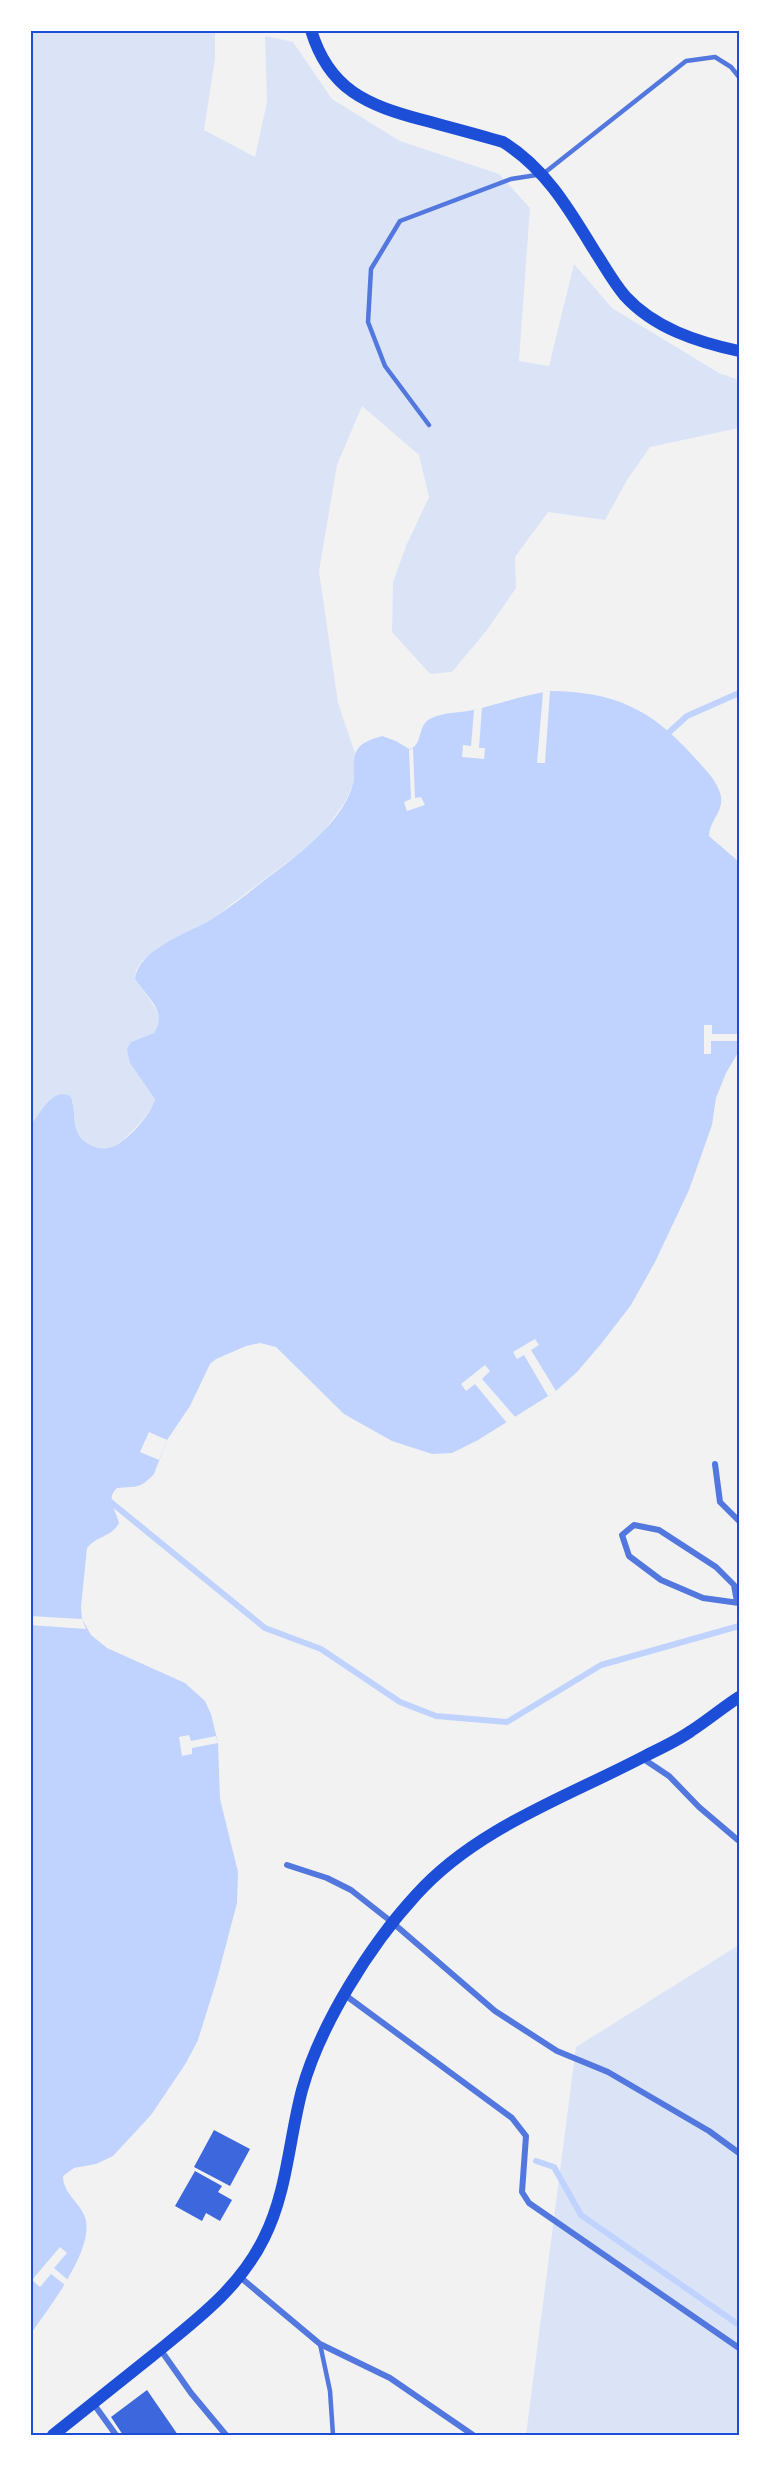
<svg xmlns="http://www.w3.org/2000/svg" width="769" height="2465" viewBox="0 0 769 2465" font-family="Quicksand,sans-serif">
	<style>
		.green { fill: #dbe4f7 }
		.water { fill: #bfd3fe }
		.pier { fill: #f2f2f2 }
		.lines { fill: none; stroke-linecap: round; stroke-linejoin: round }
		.stream { stroke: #bfd3fe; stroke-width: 6 }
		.building { fill: #3d67dc }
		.service { stroke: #5277de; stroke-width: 4.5 }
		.minor { stroke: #5277de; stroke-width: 6 }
		.secondary { stroke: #1d4ed8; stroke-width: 12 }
		.neatline { fill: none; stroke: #1d4ed8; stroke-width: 2 }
	</style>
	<rect width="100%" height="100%" fill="#f2f2f2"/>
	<path class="green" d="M30,30H215V59L204,130L255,157L267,102L265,36L293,42L332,99L400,141L499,174L530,208L519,361L549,366L574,264L612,308L719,373L739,380V428L650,447L627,480L605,520L548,512L515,557L516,588L487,630L452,672L430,674L392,632L393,582L406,546L429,497L419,455L362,406L337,465L319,571L338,703L355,753L353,785L345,802L319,838L212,919L159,947L142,961L136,970L135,979C146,996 181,1030 141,1038L150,1090L155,1099L153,1106L141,1122L123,1140L110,1149H96L83,1140L75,1129L73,1101L30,1126Z
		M739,1945V2435H526L576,2047Z"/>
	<path class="water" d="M550,691C614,692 650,708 693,756C702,766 716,779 720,793C726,811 709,820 709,836L739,862V1051L726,1073L716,1098L712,1125L689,1190L655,1262L631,1305L601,1344L577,1372L556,1391L478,1440L452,1453L432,1454L392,1441L344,1414L276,1347L260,1343L246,1346L216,1359L210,1364L190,1406L167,1440L154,1474C139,1490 135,1486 117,1488C105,1499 116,1510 119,1523C112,1537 96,1536 87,1548L81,1607L82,1619L91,1635L107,1648L185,1683L205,1701L211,1714L218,1743L220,1799L238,1872L237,1903L217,1979L198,2040L186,2063L151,2115L113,2156L96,2164L74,2168L63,2176C63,2195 83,2204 86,2221C92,2253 48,2309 30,2335V1126C40,1114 52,1087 70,1096C78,1110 69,1125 83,1140C90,1146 99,1150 108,1148C124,1146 152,1114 155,1099L130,1063L127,1049L131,1042L154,1033C169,1012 146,996 135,979C138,949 189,933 212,919C236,904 259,884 282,867C308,847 344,818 353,784C355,774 352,761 356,752C360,742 373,739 382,736L396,741L409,749C424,746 416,724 432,718C444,712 460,713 473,710C499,704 524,695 550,691Z"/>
	<path class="pier" d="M550,691L545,763H537L543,692Z
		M482,707L479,748H485L484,759L462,757L463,745L471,746L474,710Z
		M413,748L415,798L421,797L425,805L407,811L404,802L411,799L409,750Z
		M704,1025H712V1034H739V1041H711V1054H704Z
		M535,1339L539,1345L531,1350L556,1391L548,1396L524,1355L517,1359L513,1352Z
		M485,1365L490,1371L482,1379L516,1418L507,1423L475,1384L466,1391L461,1384Z
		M149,1432L167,1440L159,1460L140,1452Z
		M30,1616L82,1619L86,1629L30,1625Z
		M189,1735L191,1741L216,1736L218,1743L192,1748V1754L182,1756L179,1737Z
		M60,2247L67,2253L54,2268L68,2280L65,2285L51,2274L40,2287L32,2280Z"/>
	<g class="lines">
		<path class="stream" d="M665,736L687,716L739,693
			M107,1499L265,1628L321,1649L400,1702L436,1716L507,1722L601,1665L739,1626
			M536,2161L554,2167L581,2215L739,2325"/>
	</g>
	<path class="building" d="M214,2130L250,2149L230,2186L194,2167Z
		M195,2171L222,2186L218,2192L232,2200L220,2221L206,2213L202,2221L175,2206Z
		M147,2390L178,2435H123L111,2417Z"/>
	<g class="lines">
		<path class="service" d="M429,425L385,366L368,322L371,269L400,221L511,179L543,174L686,61L715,57L731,67L739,77
			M320,2344L330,2391L333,2435"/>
		<path class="minor" d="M715,1464L720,1502L739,1521
			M737,1602L734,1585L716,1567L659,1530L634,1525L622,1535L629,1556L661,1580L703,1598L739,1603
			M642,1758L669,1776L699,1807L739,1841
			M287,1865L327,1878L351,1890L393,1923L495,2011L557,2051L608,2072L709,2131L739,2153
			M345,1995L512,2118L526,2136L522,2192L529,2203L739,2348
			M240,2277L320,2344L390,2378L473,2435
			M160,2349L191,2393L226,2435
			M93,2403L116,2435"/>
		<path class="secondary" d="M311,30C329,90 367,105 423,120C449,127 476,134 503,142C545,168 569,209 594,250C604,265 613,282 625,296C654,328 697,342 739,351
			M53,2435C86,2409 119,2382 152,2356C195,2321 239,2289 264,2238C287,2193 289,2139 302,2090C320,2025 370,1945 416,1895C476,1828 567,1797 645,1756C661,1748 677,1741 691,1731C708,1720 722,1708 739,1697"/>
	</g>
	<rect width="769" height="2465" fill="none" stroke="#ffffff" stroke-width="63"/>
	<rect x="32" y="32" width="706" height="2402" class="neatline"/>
</svg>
